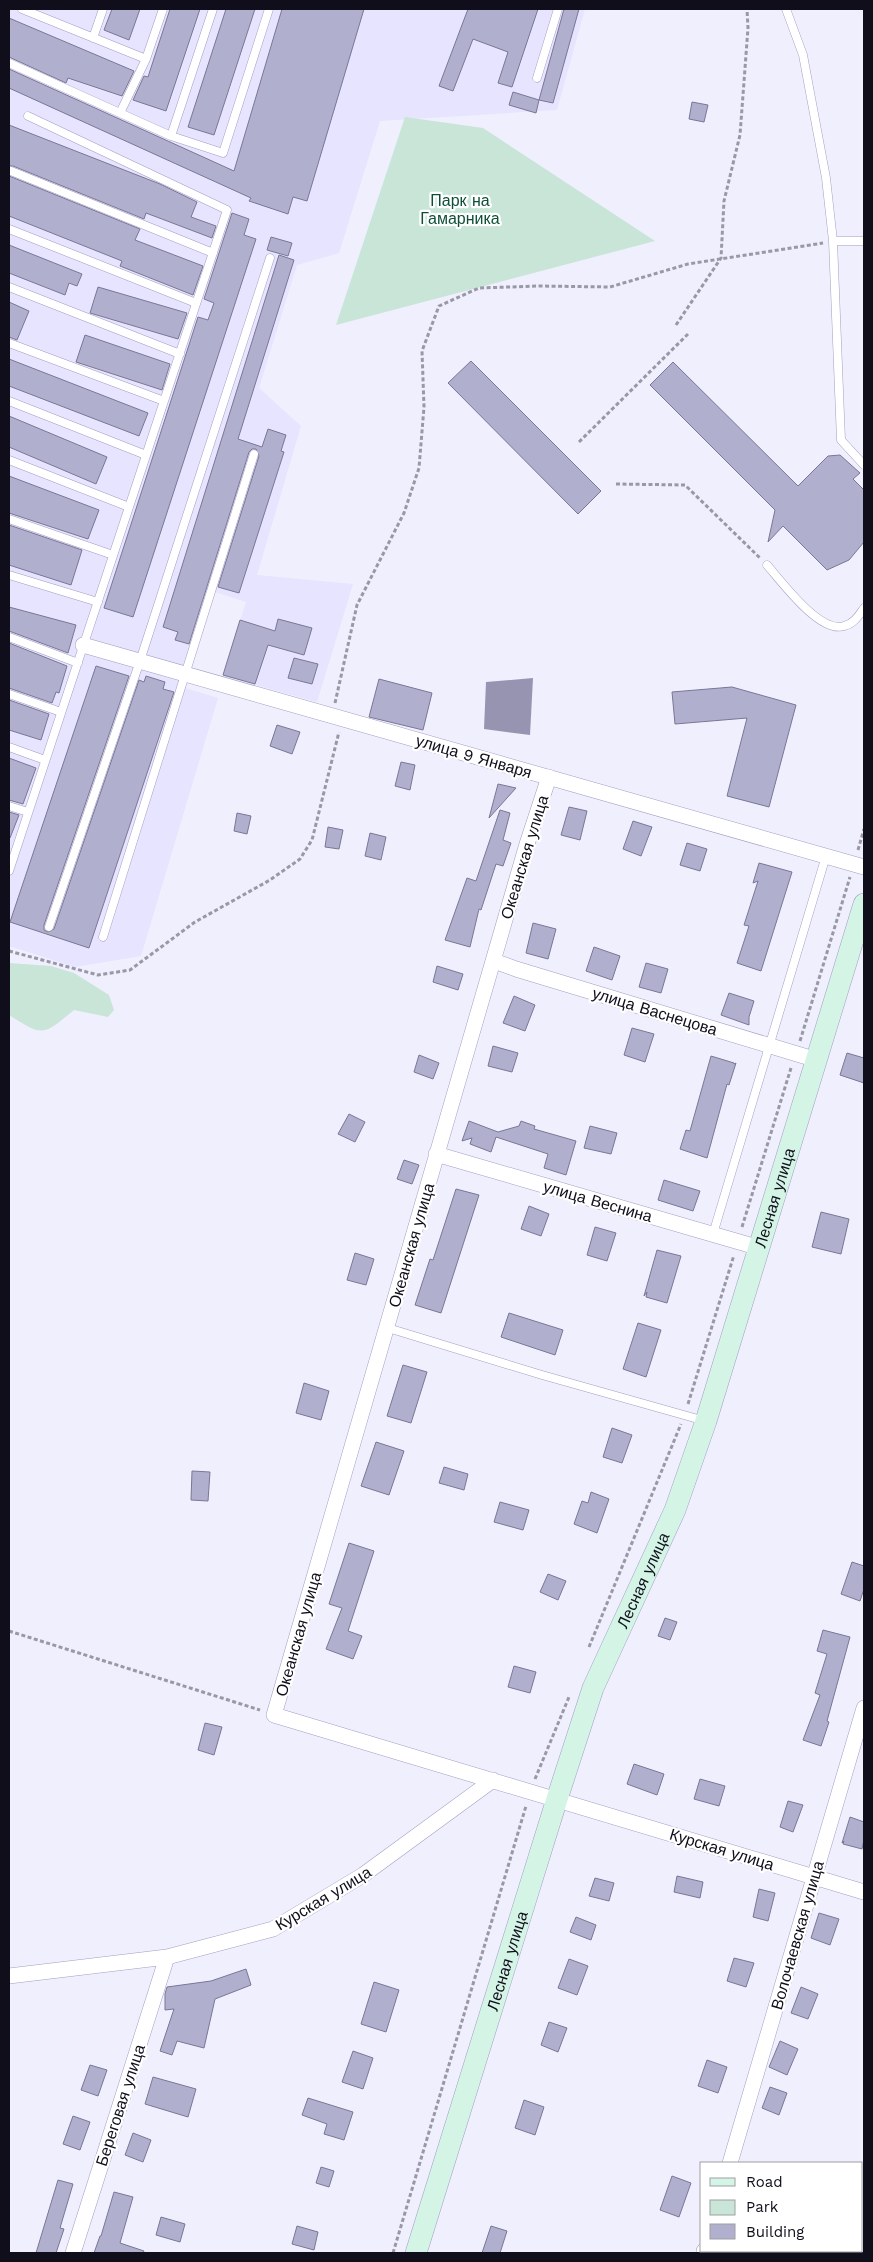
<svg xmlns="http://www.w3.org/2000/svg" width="873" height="2262" viewBox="0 0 873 2262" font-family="'Work Sans',sans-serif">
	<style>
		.built { fill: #e6e4fe }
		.green { fill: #c9e5d7 }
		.water { fill: #9794b2 }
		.building { fill: #b1afce; stroke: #7a7697 }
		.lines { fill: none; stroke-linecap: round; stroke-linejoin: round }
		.lane-casing { stroke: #a29fc2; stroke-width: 9 }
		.street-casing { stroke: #a29fc2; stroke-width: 16 }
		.secondary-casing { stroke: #a29fc2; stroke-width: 22 }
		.path { stroke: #9a98a7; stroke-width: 3; stroke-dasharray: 4 2.5; stroke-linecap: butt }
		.lane { stroke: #fff; stroke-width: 8 }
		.street { stroke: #fff; stroke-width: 15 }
		.secondary { stroke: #d4f4e6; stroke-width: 21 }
		.labels { text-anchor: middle; stroke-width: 4.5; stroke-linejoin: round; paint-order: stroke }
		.park-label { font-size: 16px; fill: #0e4f38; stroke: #fff }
		.street-label { font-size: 16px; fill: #100e1b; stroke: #fff }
	</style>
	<rect width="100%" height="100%" fill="#f0effe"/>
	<path class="built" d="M9,9H585L557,110L380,121L339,253L297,265L259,388L301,426L257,575L353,584L317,702L223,676L246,602L215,592L185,688L218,698L141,956L75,967L9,946Z"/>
	<path class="green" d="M405,117L483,128L655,241L336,325Z
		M9,963L51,966L74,973L109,995L114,1010L108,1017L74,1010C42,1036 44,1037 9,1015Z"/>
	<path class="water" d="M533,678L530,735L484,729L486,682Z"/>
	<path class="building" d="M112,9H140L129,40L104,30Z
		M170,9H200L166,111L133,100L144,76L148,77Z
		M226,9H255L214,135L188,127Z
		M282,9H364L307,201L293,197L288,214L249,201L251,198L9,88V69L234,171Z
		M468,9H538L512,87L498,83L508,52L473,39L453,91L439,86Z
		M564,9H579L553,103L539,100Z
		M9,18L134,71L122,96L68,78L66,83L9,57Z
		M513,92L539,100L536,113L509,105Z
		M692,102L708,105L704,122L689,119Z
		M9,125L160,184L197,202L191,217L216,226L212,238L146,213L144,219L13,166H9Z
		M9,176L140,229L135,240L203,266L193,295L120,266L122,261L9,216Z
		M232,213L249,219L244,235L256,239L133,617L104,608L198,317L208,320L214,303L204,299Z
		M271,237L292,243L288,256L267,250Z
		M9,245L82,274L77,286L69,283L65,295L9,273Z
		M279,255L294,260L238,439L262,447L268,429L286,435L281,451L284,452L239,593L218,587L259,456L256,449H252L249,452L189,644L175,640L178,632L163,627Z
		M98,287L187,313L178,339L90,313Z
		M9,302L29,311L17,340L9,337Z
		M85,335L170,364L162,390L76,362Z
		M9,359L148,413L139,436L9,386Z
		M471,361L601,491L578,514L448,383Z
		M673,362L798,486L828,456L840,455L860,473L853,479L864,490V542L849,560L827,570L783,526L768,542L775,510L650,385Z
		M9,416L107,457L96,484L9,447Z
		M9,476L99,510L88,539L9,513Z
		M9,525L82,550L71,585L9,565Z
		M9,607L76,625L68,653L9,631Z
		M278,619L312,628L304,655L268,645L255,684L223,675L240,620L275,631Z
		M9,643L67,666L59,693L56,692L52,703L9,688Z
		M294,658L318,664L312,684L288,678Z
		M96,666L129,676L44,925V930L48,932L54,929L139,680L144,682L146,676L165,682L163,689L174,692L89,948L10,922Z
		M379,679L432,693L423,730L369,717Z
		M732,687L796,705L769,807L727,796L747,718L675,724L672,692Z
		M9,700L49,714L41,740L9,730Z
		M277,725L300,732L292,754L270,746Z
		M9,758L36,768L23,804L9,800Z
		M401,762L415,765L410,790L395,786Z
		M498,784L516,788L489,818Z
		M569,807L587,811L580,840L561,835Z
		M500,810L510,813L503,840L511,843L503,866L496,864L481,910L479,909L470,947L445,940L467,878L476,881Z
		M9,812L19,815L10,838H9Z
		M237,813L251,816L247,834L234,831Z
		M633,821L652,827L641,856L623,849Z
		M328,827L343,830L339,849L325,847Z
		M370,833L386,837L381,860L365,856Z
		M687,843L707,849L700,871L680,865Z
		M759,863L792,872L761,971L737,963L749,926L744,925L758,881L753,883Z
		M533,923L556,929L548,959L526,953Z
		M594,947L620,956L612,980L586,971Z
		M646,963L668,969L661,993L639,987Z
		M437,966L463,974L458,990L433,982Z
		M729,993L754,1001L749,1017V1025L721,1015Z
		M514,996L535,1005L525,1031L503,1023Z
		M632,1028L654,1034L645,1062L624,1055Z
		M493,1046L518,1053L512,1072L488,1066Z
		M847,1053L864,1058V1083L840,1075Z
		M419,1055L439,1063L433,1079L414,1072Z
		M711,1056L734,1063V1064L736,1063L729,1085L727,1084L707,1158L680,1149L686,1130L690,1131Z
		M349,1114L365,1122L355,1142L338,1134Z
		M469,1121L498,1132L519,1126L521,1121L535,1126L534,1129L576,1141L566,1175L544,1168L548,1154L496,1137L491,1152L470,1144L472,1138L462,1141Z
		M590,1126L617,1133L611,1154L584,1148Z
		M404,1160L419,1165L412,1184L397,1179Z
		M664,1180L700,1191L693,1211L658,1200Z
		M456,1189L479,1195L441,1313L415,1305L430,1259L433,1260Z
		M529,1206L549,1214L541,1236L521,1229Z
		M821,1212L849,1219L841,1254L812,1247Z
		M595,1227L616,1233L607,1261L587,1255Z
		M657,1250L681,1256L667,1303L646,1297L647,1292L644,1296Z
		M355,1253L374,1259L366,1285L347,1280Z
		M509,1313L563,1330L555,1355L501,1337Z
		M638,1323L661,1330L646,1377L623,1369Z
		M403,1365L427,1372L411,1423L387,1416Z
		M304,1383L329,1391L321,1420L296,1413Z
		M612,1428L632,1435L622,1463L603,1457Z
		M376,1442L404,1451L389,1495L361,1486Z
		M444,1467L468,1474L464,1490L439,1483Z
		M192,1471L210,1472L208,1501L191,1500Z
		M591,1492L609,1499L597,1533L574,1524L582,1501L588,1503Z
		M500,1502L529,1510L523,1530L494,1522Z
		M349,1543L374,1551L348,1631L362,1636L353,1659L326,1649L342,1608L329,1604Z
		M852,1562L864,1566V1589L860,1601L841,1594Z
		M548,1574L566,1581L558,1600L540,1592Z
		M665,1618L677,1622L670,1640L658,1636Z
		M823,1630L850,1637L827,1721L829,1722L821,1746L803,1740L820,1695L815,1693L827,1654L817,1651Z
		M514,1666L536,1672L530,1693L508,1687Z
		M205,1723L222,1727L214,1755L198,1750Z
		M634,1764L664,1774L657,1795L627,1784Z
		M700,1779L725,1786L719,1806L694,1799Z
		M788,1801L803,1805L793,1832L780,1827Z
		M850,1817L864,1822V1840L862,1849L843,1844L844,1841L842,1843Z
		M677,1876L703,1882L700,1898L674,1892Z
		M595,1878L614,1883L609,1901L589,1896Z
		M759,1889L775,1893L768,1921L753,1917Z
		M819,1913L839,1919L830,1945L811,1938Z
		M576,1917L596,1925L591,1940L570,1932Z
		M734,1958L754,1963L746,1987L727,1981Z
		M569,1959L588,1966L577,1995L558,1988Z
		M246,1969L251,1985L215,1999L204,2048L177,2041L172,2055L160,2051L174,2009L165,2010V1994L167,1987L211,1981Z
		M374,1982L399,1990L386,2032L361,2024Z
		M801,1987L818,1994L808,2019L791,2013Z
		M549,2022L567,2028L558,2052L541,2045Z
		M780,2041L798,2049L787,2075L769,2067Z
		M353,2051L373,2058L363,2089L342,2082Z
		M707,2060L727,2067L718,2093L698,2086Z
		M90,2065L107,2070L98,2096L81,2090Z
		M153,2077L196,2089L188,2117L145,2104Z
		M770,2087L787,2093L779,2115L762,2108Z
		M308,2098L353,2112L344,2140L324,2134L327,2124L302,2115Z
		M524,2100L544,2107L535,2135L515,2128Z
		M73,2116L90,2122L80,2150L63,2144Z
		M133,2133L151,2140L143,2162L125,2155Z
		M321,2167L334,2171L329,2187L316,2183Z
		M672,2176L691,2183L679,2217L660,2210Z
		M58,2180L73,2184L60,2228L64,2229L56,2253H36Z
		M114,2192L133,2197L120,2243L144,2251L143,2253H94L100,2236H101Z
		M161,2217L185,2224L180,2242L156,2235Z
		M297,2226L318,2232L314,2250L292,2244Z
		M491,2226L507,2231L500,2253H482Z"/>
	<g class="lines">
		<defs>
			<path id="lane" d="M22,9L146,59
				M786,9L803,55L826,178L833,241L841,440L864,465
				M93,38L103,9
				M9,63L171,136L223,153L269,9
				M537,78L558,9
				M120,113L146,59L163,9
				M171,136L213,9
				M11,171L213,253
				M9,229L196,303
				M833,241H864
				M9,287L180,354
				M9,343L164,401
				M9,401L146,455
				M9,460L129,507
				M9,519L113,555
				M767,565C782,582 820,634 844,626C854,624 859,615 864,608
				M9,575L98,602
				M9,637L78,663
				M9,694L61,712
				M9,747L45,760
				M9,806L28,812
				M9,871L227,210L28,116
				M49,927L140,661L270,258
				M103,937L254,454
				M713,1234L826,856
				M388,1328L542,1375L705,1421"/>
			<path id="street" d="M83,645L864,867
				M549,777L527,844L274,1715L864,1892
				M494,961L516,969L817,1060
				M436,1154L760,1248
				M9,1976L167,1957L273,1929L363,1875L493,1780
				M730,2163L864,1708
				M73,2253L167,1957
				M704,2253V2251"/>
			<g id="secondary">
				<path id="s1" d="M416,2253L557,1799L593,1688L675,1510L706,1421L864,904"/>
			</g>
		</defs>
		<use href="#lane" class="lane-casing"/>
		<use href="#street" class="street-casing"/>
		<use href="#secondary" class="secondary-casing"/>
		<path class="path" d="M676,325L721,258L724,201L740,135L748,28L747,9
			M579,442L688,334
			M616,484L685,485L760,558
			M335,703L357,605L404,513L419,468L424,407L422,351L439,306L479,288L539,286L610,287L688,264L823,243
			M858,850L864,829
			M9,951L98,975L130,970L195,922L270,880L300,859L312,840L339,732
			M800,1041L850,877
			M742,1227L791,1068
			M688,1404L734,1255
			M9,1631L260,1710
			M589,1647L681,1424
			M535,1779L569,1697
			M393,2253L526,1806"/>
		<use href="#lane" class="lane"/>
		<use href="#street" class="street"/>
		<use href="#secondary" class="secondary"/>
	</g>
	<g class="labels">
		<g class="park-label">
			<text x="460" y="206">Парк на<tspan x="460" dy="18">Гамарника</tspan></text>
		</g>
		<g class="street-label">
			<text transform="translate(474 756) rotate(16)" y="6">улица 9 Января</text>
			<text transform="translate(524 857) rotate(-73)" y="6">Океанская улица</text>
			<text transform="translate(655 1011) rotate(17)" y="6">улица Васнецова</text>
			<text dy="6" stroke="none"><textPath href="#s1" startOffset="1116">Лесная улица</textPath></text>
			<text transform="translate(598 1201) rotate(16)" y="6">улица Веснина</text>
			<text transform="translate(411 1245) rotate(-74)" y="6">Океанская улица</text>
			<text dy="6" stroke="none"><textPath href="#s1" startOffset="711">Лесная улица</textPath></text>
			<text transform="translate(298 1634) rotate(-74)" y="6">Океанская улица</text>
			<text transform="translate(722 1849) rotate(17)" y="6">Курская улица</text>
			<text transform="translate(323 1898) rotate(-31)" y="6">Курская улица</text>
			<text transform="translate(797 1935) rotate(-74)" y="6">Волочаевская улица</text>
			<text dy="6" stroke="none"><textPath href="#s1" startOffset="306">Лесная улица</textPath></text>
			<text transform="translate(120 2105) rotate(-72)" y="6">Береговая улица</text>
		</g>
	</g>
	<rect width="873" height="2262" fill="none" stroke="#100e1b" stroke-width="20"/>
	<rect x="700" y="2162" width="162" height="90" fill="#ffffff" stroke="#9f9fa4"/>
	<rect x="710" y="2178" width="25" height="8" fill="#d4f4e6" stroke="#9f9fa4"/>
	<text x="746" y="2187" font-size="15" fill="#100e1b">Road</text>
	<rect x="710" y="2200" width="25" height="15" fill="#c9e5d7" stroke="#9f9fa4"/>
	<text x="746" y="2212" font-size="15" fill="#100e1b">Park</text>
	<rect x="710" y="2224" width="25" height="15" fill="#b1afce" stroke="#9f9fa4"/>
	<text x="746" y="2237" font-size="15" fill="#100e1b">Building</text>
</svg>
